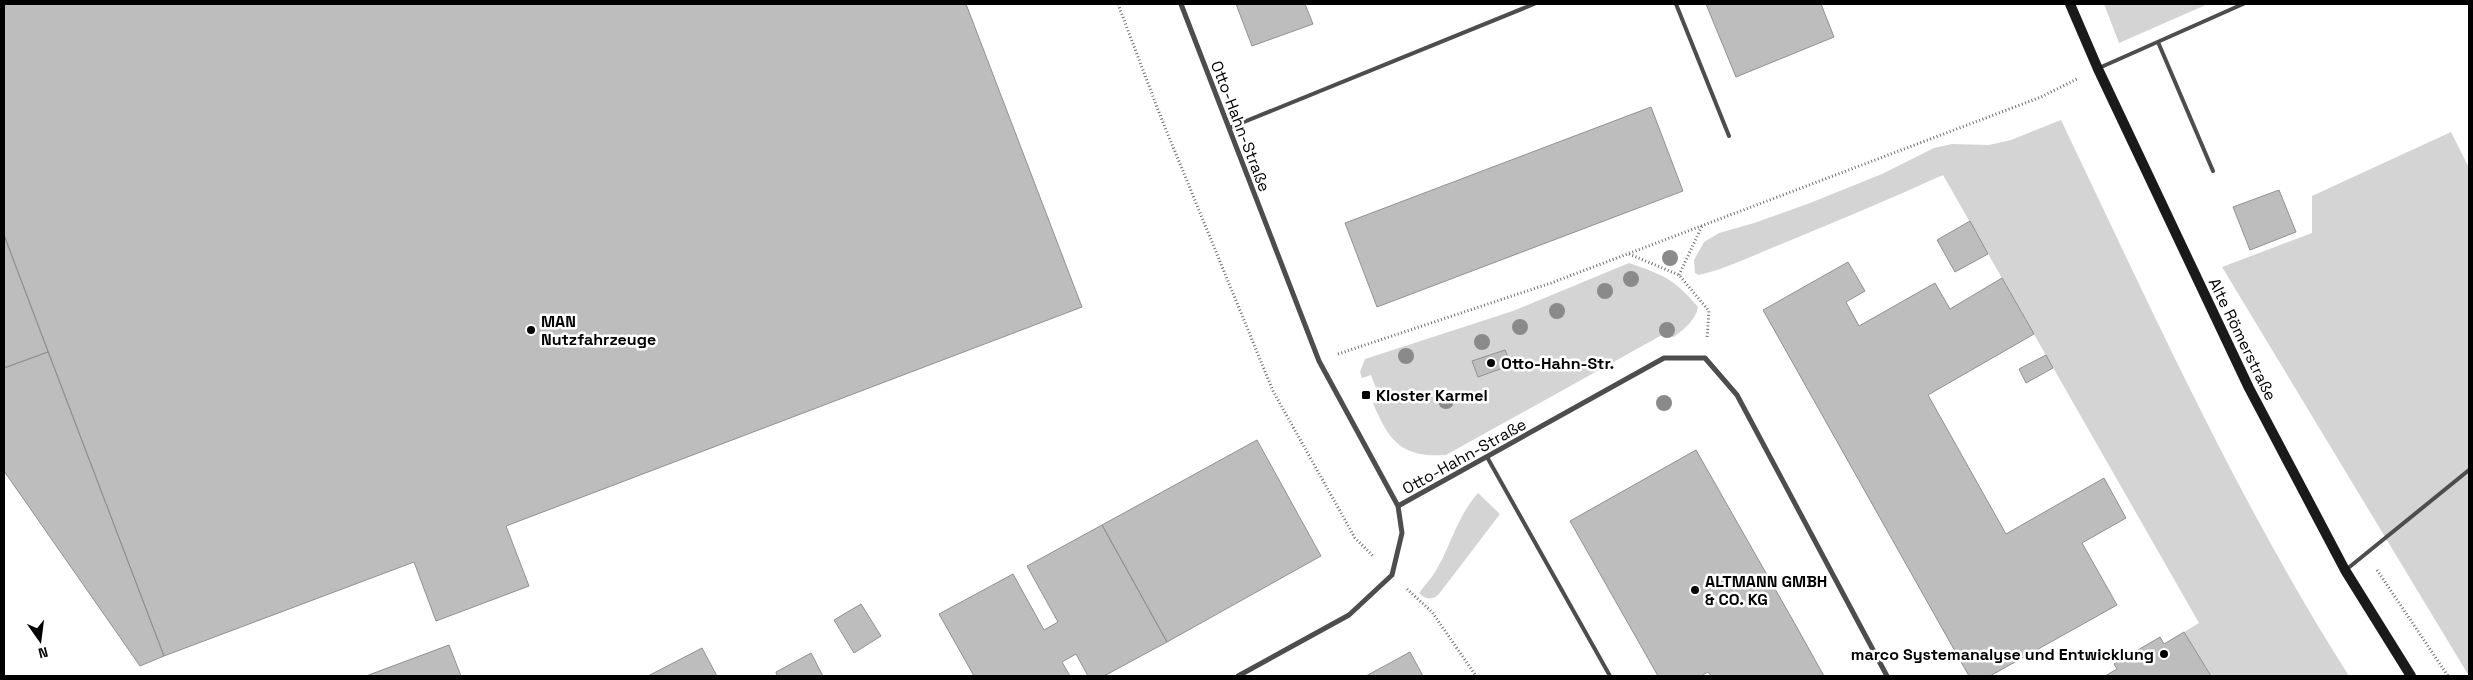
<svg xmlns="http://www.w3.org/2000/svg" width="2473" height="680" viewBox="0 0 2473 680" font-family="'Space Grotesk',sans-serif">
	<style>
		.green { fill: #d4d4d4 }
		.building { fill: #bdbdbd; stroke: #919191 }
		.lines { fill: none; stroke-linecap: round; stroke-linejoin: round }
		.path { stroke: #6f6f6f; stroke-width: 3; stroke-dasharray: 1 2.5; stroke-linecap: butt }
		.service { stroke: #4d4d4d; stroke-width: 4 }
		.minor { stroke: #4d4d4d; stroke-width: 5 }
		.secondary { stroke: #1a1a1a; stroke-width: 10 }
		.tree { fill: #8a8a8a }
		.poi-dot { fill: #000; stroke: #fff; stroke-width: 2 }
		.labels { text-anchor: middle; stroke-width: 5; stroke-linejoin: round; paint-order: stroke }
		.street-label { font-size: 16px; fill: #000; stroke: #fff }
		.poi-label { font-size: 16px; font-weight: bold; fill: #000; stroke: #fff; text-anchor: start }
	</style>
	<rect width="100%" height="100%" fill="#fff"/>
	<path class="green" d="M2104,4H2208L2119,43Z
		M2061,120C2151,308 2237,500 2349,676H2211L2184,632L2199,623L1943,175C1887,200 1831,224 1774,247C1750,257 1725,269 1699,275L1695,273L1694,260L1704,242L1719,233L1754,223L1810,203L1882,174L1934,148L1952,144L1989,145L2011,140Z
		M2451,132L2469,168V676L2222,267L2312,233V196Z
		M1629,263C1664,275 1674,279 1698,307C1696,320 1684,329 1674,337L1662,335L1446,455C1401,458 1389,441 1373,403L1381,401L1371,375L1362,378L1360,372L1365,359L1513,311Z
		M1478,493L1500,514L1439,594C1432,601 1425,599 1419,593C1424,586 1431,579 1435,572C1452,544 1456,518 1478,493Z"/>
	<path class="building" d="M4,4H966L1082,307L506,526L529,586L436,621L414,562L164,656L4,235Z
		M1236,4H1305L1313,24L1252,46Z
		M1706,4H1821L1834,37L1736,77Z
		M1651,107L1683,191L1377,307L1345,223Z
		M2279,190L2296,232L2250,250L2233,207Z
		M1970,221L1988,254L1955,272L1937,240Z
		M4,235L48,352L4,368Z
		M1848,262L1865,291L1846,302L1859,326L1935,283L1950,309L2002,278L2034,334L1928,395L2006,534L2104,478L2126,518L2082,543L2117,605L1990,676H1969L1763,310Z
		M1505,350L1511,365L1478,377L1472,361Z
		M48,352L164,656L140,666L4,471V368Z
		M2046,355L2053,368L2026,383L2019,369Z
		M1257,440L1321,556L1167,642L1102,525Z
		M1696,450L1795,624L1824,676H1711L1708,672L1701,676H1658L1570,521Z
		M1102,525L1167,642L1104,676H1088L1076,654L1062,662L1070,676H974L939,614L1013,574L1044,630L1058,622L1027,566Z
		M861,604L881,636L854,653L834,620Z
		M2184,632L2211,676H2105L2117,669L2114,664L2160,637L2164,644Z
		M449,645L461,676H366Z
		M702,648L717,676H648Z
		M1410,652L1423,676H1366Z
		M811,653L823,676H777L776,672Z"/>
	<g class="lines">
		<path class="path" d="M1118,4L1160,115L1273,391L1355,538L1374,557
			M1629,254L1679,275L1709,311L1707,338
			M1679,275L1702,226
			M1338,354L1551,283L2041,97L2077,79
			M2377,570L2448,676
			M1407,589L1432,612L1476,676"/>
		<path class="service" d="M1676,4L1729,136
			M2158,42L2213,171
			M2099,68L2243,4
			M1229,128L1534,4
			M1487,457L1610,676
			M2347,569L2469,470"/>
		<path class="minor" d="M1181,4L1319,361L1398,506L1402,533L1392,575L1349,615L1238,676
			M1398,506L1664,358H1705L1737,395L1887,676"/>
		<path class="secondary" d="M2070,4L2098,69L2249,388L2345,570L2411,676"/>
	</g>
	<g class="tree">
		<circle cx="1670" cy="258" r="8"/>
		<circle cx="1631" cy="279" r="8"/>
		<circle cx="1605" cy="291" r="8"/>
		<circle cx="1557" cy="311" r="8"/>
		<circle cx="1520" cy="327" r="8"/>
		<circle cx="1667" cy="330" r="8"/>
		<circle cx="1482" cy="342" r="8"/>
		<circle cx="1406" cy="356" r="8"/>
		<circle cx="1446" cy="401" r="8"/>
		<circle cx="1664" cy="403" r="8"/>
	</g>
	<g class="poi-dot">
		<circle cx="531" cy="330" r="5"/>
		<circle cx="1491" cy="363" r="5"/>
		<rect x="1361" y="390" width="10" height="10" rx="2.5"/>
		<circle cx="1695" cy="590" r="5"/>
		<circle cx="2164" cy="654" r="5"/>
	</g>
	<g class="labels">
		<g class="street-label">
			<text transform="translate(1241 126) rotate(69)" y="6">Otto-Hahn-Straße</text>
			<text transform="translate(2243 339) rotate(64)" y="6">Alte Römerstraße</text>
			<text transform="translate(1464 456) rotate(-29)" y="6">Otto-Hahn-Straße</text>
		</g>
		<g class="poi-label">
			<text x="541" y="327">MAN<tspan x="541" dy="18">Nutzfahrzeuge</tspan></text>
			<text x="1501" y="369">Otto-Hahn-Str.</text>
			<text x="1376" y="401">Kloster Karmel</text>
			<text x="1705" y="587">ALTMANN GMBH<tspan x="1705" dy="18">&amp; CO. KG</tspan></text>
			<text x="2154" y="660" text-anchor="end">marco Systemanalyse und Entwicklung</text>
		</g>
	</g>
	<rect width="2473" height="680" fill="none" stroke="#000000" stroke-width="10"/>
	<g transform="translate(40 640) rotate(166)" stroke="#ffffff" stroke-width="4" paint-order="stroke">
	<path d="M0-4L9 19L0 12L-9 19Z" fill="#000000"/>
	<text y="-8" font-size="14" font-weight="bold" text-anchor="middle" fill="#000000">N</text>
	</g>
</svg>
